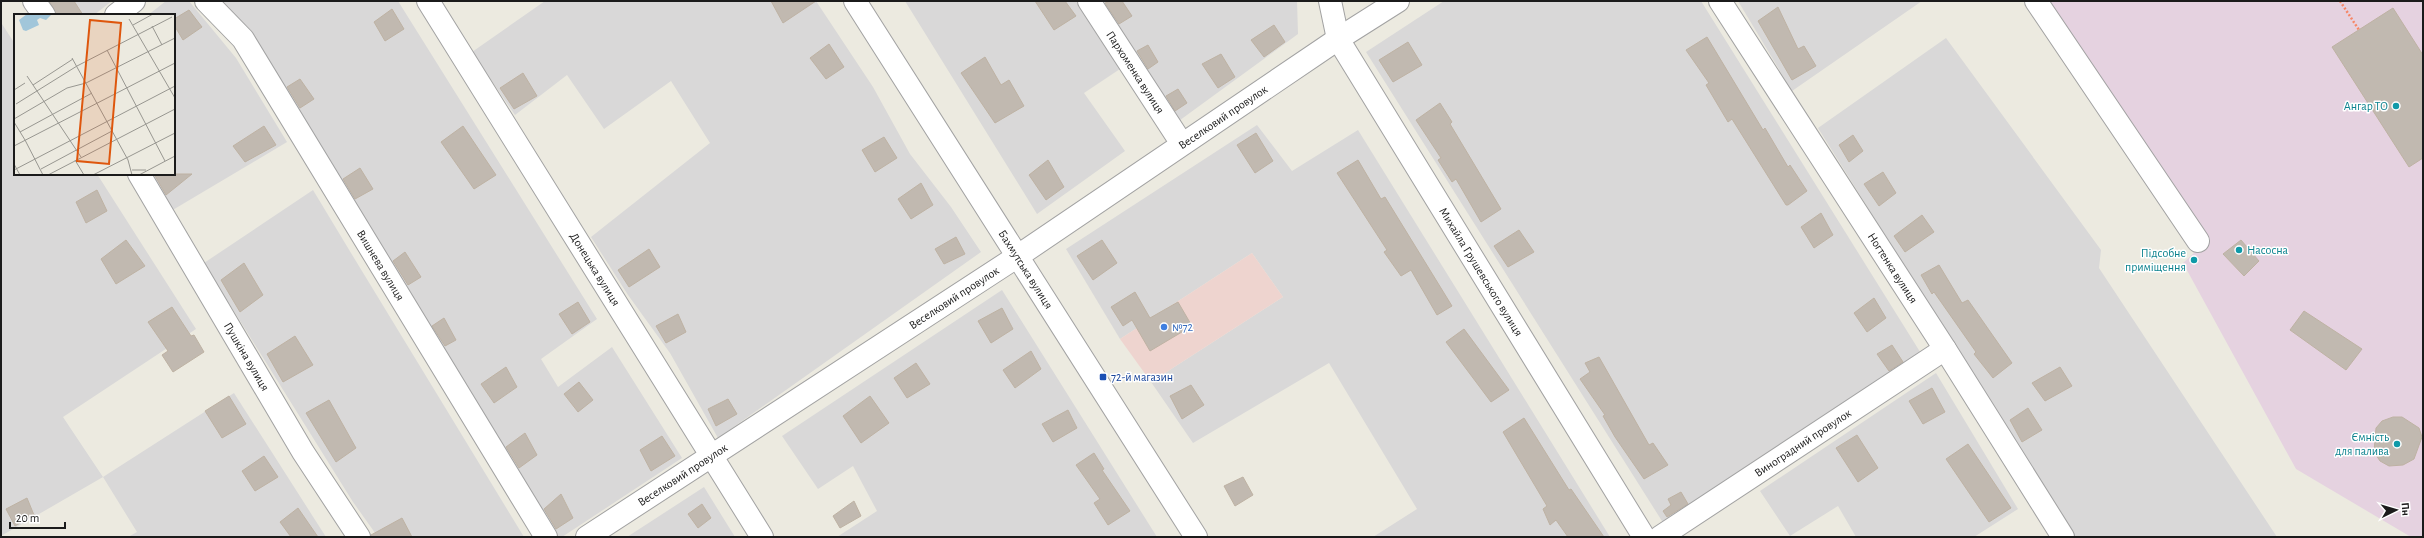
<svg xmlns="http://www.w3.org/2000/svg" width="2424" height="538" viewBox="0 0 2424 538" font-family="'Alegreya Sans',sans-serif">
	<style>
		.residential { fill: #d9d8d8 }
		.commercial { fill: #eed4cf }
		.industrial { fill: #e5d2e0 }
		.building { fill: #c1b9b0; stroke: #beb2a3 }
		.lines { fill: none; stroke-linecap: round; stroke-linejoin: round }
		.minor-casing { stroke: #a2a2a2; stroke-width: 24 }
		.path { stroke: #f68767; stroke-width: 2.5; stroke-dasharray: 2 2; stroke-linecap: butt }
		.minor { stroke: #fff; stroke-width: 22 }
		.culture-dot { fill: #0f9aa8; stroke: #fff; stroke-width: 1.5 }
		.shop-dot { fill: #3f7fe0; stroke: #fff; stroke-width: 1.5 }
		.transit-dot { fill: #1a4fb4; stroke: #fff; stroke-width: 1.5 }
		.labels { text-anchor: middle; stroke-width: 3; stroke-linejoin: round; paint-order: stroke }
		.street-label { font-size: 12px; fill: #1b1b1b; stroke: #fff }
		.culture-label { font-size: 12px; fill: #0d838f; stroke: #fff; text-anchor: end }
		.shop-label { font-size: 12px; fill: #366cbe; stroke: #fff; text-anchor: start }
		.transit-label { font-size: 12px; fill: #164399; stroke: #fff; text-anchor: start }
		.inset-road { fill: none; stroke: #989791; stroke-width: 1 }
		.view { fill: #de560d; fill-opacity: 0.15; stroke: #de560d; stroke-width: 2 }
		.inset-edge { fill: none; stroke: #1b1b1b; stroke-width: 2 }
	</style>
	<rect width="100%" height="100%" fill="#eceae0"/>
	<path class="residential" d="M39,1H112L94,15H48Z
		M166,1H189L236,58L287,142L171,211L149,174H174V15H148Z
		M219,1H398L597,319L541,359L558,387L612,347L682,458L562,537H552Z
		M545,1H816L873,87L910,154L951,207L981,252L718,438L670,353L628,295L591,237L710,143L671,81L604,129L567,75L515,115L472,52Z
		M905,1H1076L1120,69L1084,93L1125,151L1037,214Z
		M1096,1H1297L1298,34L1176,123Z
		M1444,1H1701L1922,355L1667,529L1366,52Z
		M1738,1H1922L1792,91Z
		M2,24L15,44V174H97L196,329L63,417L103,477L234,393L326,537H128L137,532L103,477L1,536Z
		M1946,38L2101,250L2099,268L2277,537H2074L1818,128Z
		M1257,125L1292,171L1358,130L1610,537H1373L1417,509L1329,363L1193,443L1151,382L1283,297L1252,253L1120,339L1066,249Z
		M313,190L351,253L524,537H378L353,502L204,263Z
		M1002,290L1157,537H837L877,511L853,466L818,489L782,436Z
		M1936,373L2018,509L1974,537H1856L1838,506L1790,536L1760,491Z
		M704,487L735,537H627Z"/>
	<path class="commercial" d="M1252,253L1283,297L1151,382L1120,339Z"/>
	<path class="industrial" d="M2024,1H2421L2423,4V537H2411L2296,469L2183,263L2194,253Z"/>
	<path class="building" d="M49,1H74L83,15H56Z
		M771,1H816L783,23Z
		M1035,1H1065L1076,16L1054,30Z
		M1110,1H1122L1132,16L1119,24L1105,3Z
		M1778,7L1798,49L1804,46L1816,66L1792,80L1758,21Z
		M2393,8L2423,55V158L2409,167L2332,47Z
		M392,9L404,29L385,41L374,22Z
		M189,10L202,27L183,40L174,25V19Z
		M1274,25L1285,42L1264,57L1251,40Z
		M1707,37L1763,130L1765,128L1788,167L1790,165L1807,191L1788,205H1786L1732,119L1728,122L1706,85L1709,83L1686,50Z
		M1408,42L1422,65L1393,82L1379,60Z
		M829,44L844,67L826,79L810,58Z
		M1148,45L1158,62L1148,69L1137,51Z
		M1221,54L1235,77L1218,88L1202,64Z
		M985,57L1001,85L1009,80L1024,106L995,123L961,73Z
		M523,73L537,96L514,109L500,88Z
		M300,79L314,99L300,108L287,87Z
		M1178,89L1187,103L1175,111L1166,96Z
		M1440,103L1452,122L1450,124L1501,209L1481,222L1456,179L1452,182L1438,160L1441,158L1416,120Z
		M264,126L276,145L245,162L233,146Z
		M463,126L496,175L474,189L441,142Z
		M1256,133L1273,161L1255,173L1237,145Z
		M1853,135L1863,151L1849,162L1839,145Z
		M884,137L897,158L875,172L862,150Z
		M1048,160L1064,187L1046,200L1029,175Z
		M1358,160L1381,199L1385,197L1452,306L1437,315L1411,270L1401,276L1384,252L1387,250L1337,173Z
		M360,168L373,189L355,199L343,179Z
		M1883,172L1896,193L1879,206L1864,184Z
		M154,174H192L166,195Z
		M921,183L933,205L911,219L898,199Z
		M97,190L107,211L86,223L76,202Z
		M1821,213L1833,235L1814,248L1801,227Z
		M1922,215L1934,232L1905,252L1894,236Z
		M1519,230L1534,252L1508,267L1494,246Z
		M956,237L965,254L944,264L935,249Z
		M126,240L145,266L116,284L101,259Z
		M1102,240L1117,263L1093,280L1077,256Z
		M2241,240L2259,261L2244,276L2223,254Z
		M649,249L660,267L629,287L618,270Z
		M405,252L421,277L408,285L393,261Z
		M244,263L263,295L240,312L221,280Z
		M1939,265L1962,303L1968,300L2012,363L1993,378L1974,354L1976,352L1934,292L1932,294L1921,275Z
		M1135,292L1150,318L1178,302L1192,326L1150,351L1132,320L1123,326L1111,307Z
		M1874,298L1886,318L1867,332L1854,313Z
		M578,302L590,322L572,334L559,314Z
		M172,307L191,336L194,335L204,352L173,372L162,355L168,351L148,322Z
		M1002,308L1013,329L991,343L978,321Z
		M2304,311L2362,349L2346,370L2290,330Z
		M678,314L686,332L666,343L656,326Z
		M444,318L456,340L445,346L432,326Z
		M1464,329L1509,390L1491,402L1446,342Z
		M295,336L313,365L283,382L267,354Z
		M1892,345L1903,362L1889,371L1877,354Z
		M1031,351L1041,369L1015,388L1003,370Z
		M1599,357L1649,445L1653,443L1668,465L1644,479L1615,437L1603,416L1605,415L1580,379L1590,372L1585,363Z
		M916,363L930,384L907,398L894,378Z
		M506,367L517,387L494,403L481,384Z
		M2060,367L2072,386L2045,401L2032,383Z
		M579,382L593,400L578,412L564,394Z
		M1191,385L1204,405L1182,419L1170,396Z
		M1932,388L1945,412L1923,424L1909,401Z
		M229,396L246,424L222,438L205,411Z
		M870,396L889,423L861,443L843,416Z
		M728,399L737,414L716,426L708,409Z
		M329,400L356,448L336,462L306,413Z
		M2028,408L2042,430L2022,442L2010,420Z
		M1068,410L1077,428L1053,442L1042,424Z
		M2393,417H2402L2419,428L2422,437L2414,459L2403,465L2389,466L2380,461L2374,452L2375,439L2376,428L2382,421Z
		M1524,418L1569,490L1571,489L1604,537H1568L1556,520L1550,525L1543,509L1547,506L1503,432Z
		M525,433L537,455L519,468L506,447Z
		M1857,435L1878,468L1858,482L1836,448Z
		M662,436L675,456L651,471L640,450Z
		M1968,444L2011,508L1989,522L1946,459Z
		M1094,453L1104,469L1102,470L1130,511L1108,525L1094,503L1100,499L1076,465Z
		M264,456L278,477L255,491L242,471Z
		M1243,477L1253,495L1235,506L1224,486Z
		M1681,492L1688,504L1667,517L1663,511L1671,505L1668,499Z
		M561,494L573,518L556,529L544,509Z
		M27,498L34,515L15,526L6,509Z
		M854,501L861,516L840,528L833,516Z
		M702,504L711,518L698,528L688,514Z
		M298,508L318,537H291L280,522Z
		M402,518L412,537H371V535Z"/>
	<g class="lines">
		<defs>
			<g id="minor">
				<path d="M34,1L44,15"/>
				<path id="s1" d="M206,1L243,39L546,537"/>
				<path id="s2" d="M428,1L762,537"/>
				<path id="s3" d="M855,1L1196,537"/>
				<path id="s4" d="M1089,1L1182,144"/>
				<path id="s5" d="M1330,1L1338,39L1644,537"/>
				<path id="s6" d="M1720,1L1945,349L2063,537"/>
				<path d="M2036,1L2198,241"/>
				<path d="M116,15L134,1"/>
				<path id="s7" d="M139,174L303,452L359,537"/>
				<path id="s8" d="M587,537L1018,256L1338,39L1398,1"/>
				<path id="s9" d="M1660,537L1945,349"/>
			</g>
		</defs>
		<use href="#minor" class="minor-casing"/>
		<path class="path" d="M2340,1L2359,30"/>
		<use href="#minor" class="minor"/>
	</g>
	<g class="culture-dot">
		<circle cx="2396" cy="106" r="4"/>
		<circle cx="2239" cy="250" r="4"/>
		<circle cx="2194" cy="260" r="4"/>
		<circle cx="2397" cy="444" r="4"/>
	</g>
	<circle class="shop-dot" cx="1164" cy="327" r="4"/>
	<rect class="transit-dot" x="1099" y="373" width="8" height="8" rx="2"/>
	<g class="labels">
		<g class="street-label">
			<text dy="4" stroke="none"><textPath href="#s4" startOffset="85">Пархоменка вулиця</textPath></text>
			<text dy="4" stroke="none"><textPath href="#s8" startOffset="762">Веселковий провулок</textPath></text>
			<text dy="4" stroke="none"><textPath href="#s1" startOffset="318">Вишнева вулиця</textPath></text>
			<text dy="4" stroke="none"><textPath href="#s6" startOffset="318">Ногтенка вулиця</textPath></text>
			<text dy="4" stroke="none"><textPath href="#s2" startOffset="316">Донецька вулиця</textPath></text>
			<text dy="4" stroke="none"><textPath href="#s3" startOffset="318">Бахмутська вулиця</textPath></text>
			<text dy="4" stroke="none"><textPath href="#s5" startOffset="312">Михайла Грушевського вулиця</textPath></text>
			<text dy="4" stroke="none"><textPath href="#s8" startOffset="438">Веселковий провулок</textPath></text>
			<text dy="4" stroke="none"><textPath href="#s7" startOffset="212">Пушкіна вулиця</textPath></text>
			<text dy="4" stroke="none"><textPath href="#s9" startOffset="171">Виноградний провулок</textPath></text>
			<text dy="4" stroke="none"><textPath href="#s8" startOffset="114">Веселковий провулок</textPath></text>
		</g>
		<g class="culture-label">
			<text x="2388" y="110">Ангар ТО</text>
			<text x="2247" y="254" text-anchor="start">Насосна</text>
			<text x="2186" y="257">Підсобне<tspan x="2186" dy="14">приміщення</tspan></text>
			<text x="2389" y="441">Ємність<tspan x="2389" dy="14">для палива</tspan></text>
		</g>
		<g class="shop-label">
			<text x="1172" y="331">№72</text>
		</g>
		<g class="transit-label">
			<text x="1111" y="381">72-й магазин</text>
		</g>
	</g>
	<g transform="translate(14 14)">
		<rect width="161" height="161" fill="#eceae0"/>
		<path d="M13,0H37V1L32,6L26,4L23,6L25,11L12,17L9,16L5,6Z" fill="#a1c6da"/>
		<path class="inset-road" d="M115,5L161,84M119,11L139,0M138,12L148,31M93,36L151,147M58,44L114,146L118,161M13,62L67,143M19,71L59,45M0,76L11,69M2,90L63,52L158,3M0,105L53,74L72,69L161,24M0,108L11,126M6,118L78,79M11,126L29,161M0,132L161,49M61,146L70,161M0,150L6,161M27,155L98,117M0,156L161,72M118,156H132M34,161L161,95M79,161L161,119M125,161L161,142"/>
		<path class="view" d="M76,6L107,9L95,150L63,147Z"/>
		<rect width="161" height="161" class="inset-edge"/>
	</g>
	<rect width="2424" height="538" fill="none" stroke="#1b1b1b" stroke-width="4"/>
	<g transform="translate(2396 510) rotate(85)" stroke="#ffffff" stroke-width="3" paint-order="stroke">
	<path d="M0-3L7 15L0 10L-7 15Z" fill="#1b1b1b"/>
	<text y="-6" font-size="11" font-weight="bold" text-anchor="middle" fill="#1b1b1b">Пн</text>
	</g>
	<path d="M10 522v6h55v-6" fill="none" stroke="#1b1b1b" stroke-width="2"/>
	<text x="16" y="522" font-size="12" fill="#1b1b1b" stroke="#ffffff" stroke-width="3" paint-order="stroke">20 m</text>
</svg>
